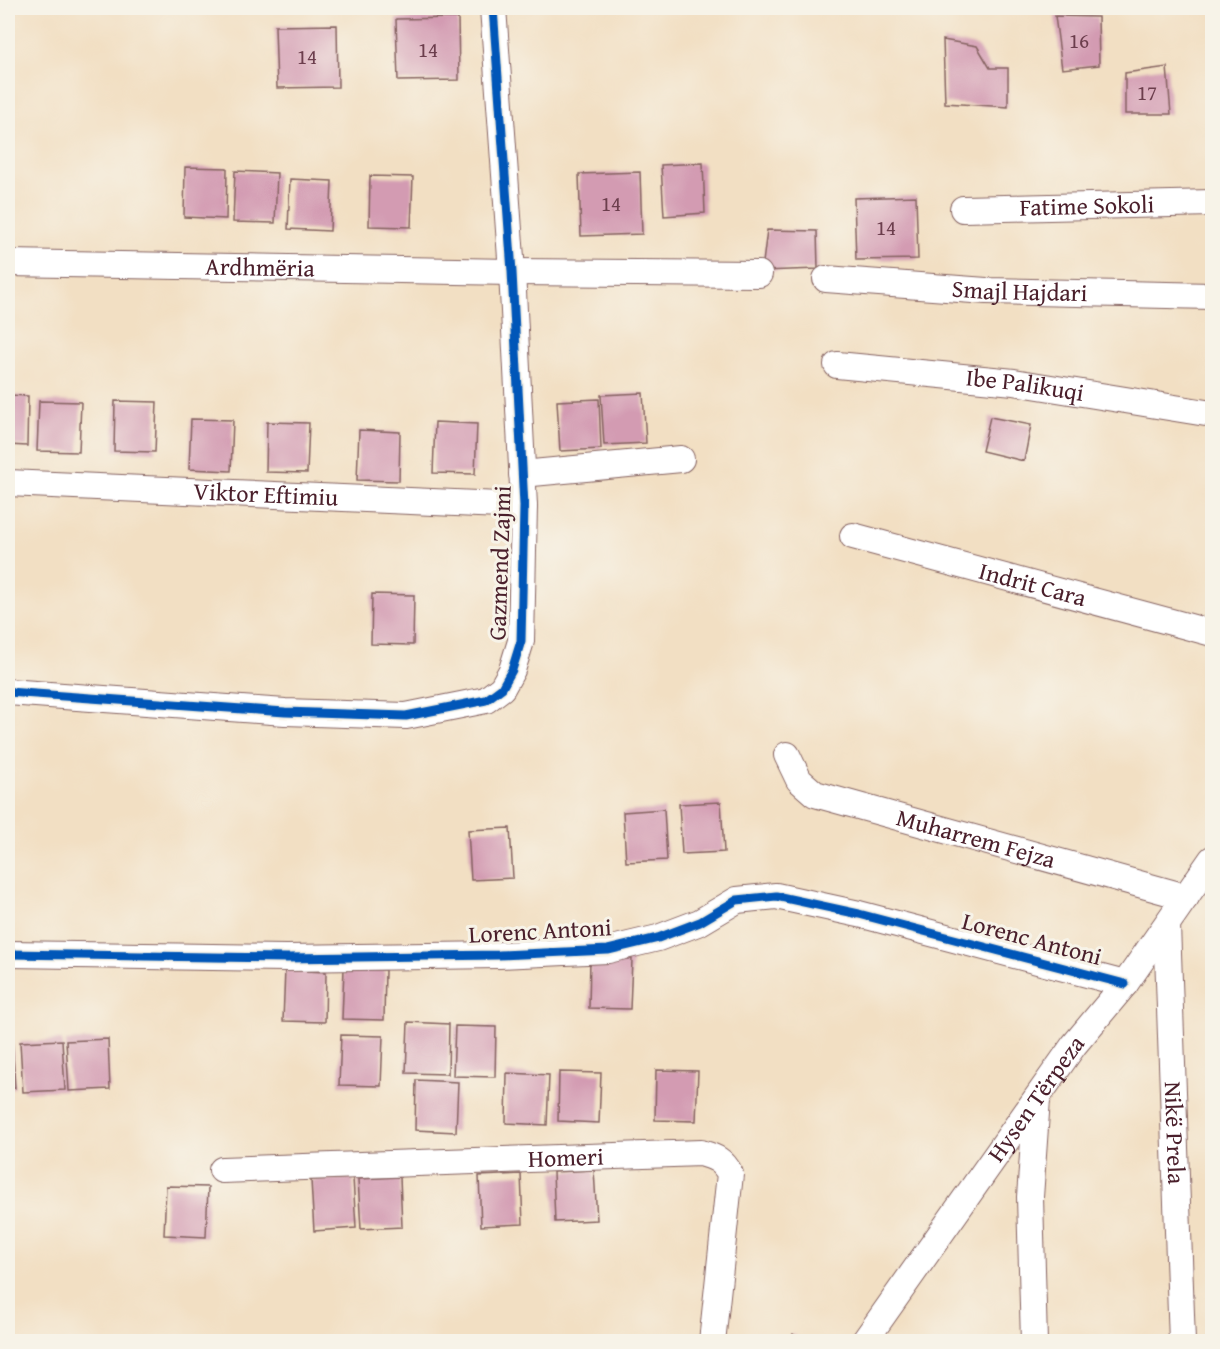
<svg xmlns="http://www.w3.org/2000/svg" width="1220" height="1349" viewBox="0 0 1220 1349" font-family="'Gentium Book Plus',serif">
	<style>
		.building { fill: #d39bb2 }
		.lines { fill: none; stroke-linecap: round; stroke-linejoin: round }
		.street-casing { stroke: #856260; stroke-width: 28 }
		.street { stroke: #fff; stroke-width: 26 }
		.cycleway-casing { stroke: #f7f3e8; stroke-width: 13 }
		.cycleway { stroke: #0057b8; stroke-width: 9 }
		.labels { text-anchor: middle; stroke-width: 6; stroke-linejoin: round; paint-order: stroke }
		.number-label { font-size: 21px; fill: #6c3e4d }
		.street-label { font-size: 24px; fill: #4a1f2b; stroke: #f7f3e8 }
	</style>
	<rect width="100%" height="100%" fill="#f7f3e8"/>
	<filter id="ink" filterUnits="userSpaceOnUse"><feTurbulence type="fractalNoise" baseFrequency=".0167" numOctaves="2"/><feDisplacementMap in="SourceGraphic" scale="12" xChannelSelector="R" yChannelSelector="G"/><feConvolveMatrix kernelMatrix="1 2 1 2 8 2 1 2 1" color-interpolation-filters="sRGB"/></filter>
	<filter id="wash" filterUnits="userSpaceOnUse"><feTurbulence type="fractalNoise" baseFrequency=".008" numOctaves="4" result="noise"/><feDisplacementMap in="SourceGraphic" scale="24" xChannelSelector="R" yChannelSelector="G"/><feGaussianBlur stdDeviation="1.35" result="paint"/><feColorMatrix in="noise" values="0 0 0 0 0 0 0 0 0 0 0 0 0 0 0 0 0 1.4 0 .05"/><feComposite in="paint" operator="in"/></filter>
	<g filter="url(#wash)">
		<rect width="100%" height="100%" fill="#f2dfc3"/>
		<g id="blocks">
			<path class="building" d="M1055,16L1098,17L1099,65L1062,69Z
				M458,18L459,80L398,81L396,19Z
				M337,25L338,87L277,88L275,26Z
				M943,40L977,46L990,68H1008V107L945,103Z
				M1167,67L1171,114H1125V73Z
				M703,163L705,213L664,216L661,165Z
				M185,167L227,168L226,219L184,217Z
				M235,171L277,173L275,223L233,222Z
				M640,172L642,234L581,236L579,174Z
				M370,176L413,177L411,227L369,226Z
				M290,179L332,181L330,231L288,229Z
				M916,196L918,259L856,260L854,198Z
				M767,230L817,231L818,269L762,271Z
				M643,393L646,443L604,445L601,395Z
				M8,395L28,396L27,446L8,445Z
				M599,399L601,449L560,451L557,401Z
				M39,401L81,402L79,452L37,451Z
				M115,401L157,402L155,452L114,451Z
				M990,417L1031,425L1024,461L982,451Z
				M191,419L233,420L231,471L189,469Z
				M267,422L309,423L307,473L266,472Z
				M435,422L477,424L475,474L433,473Z
				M359,430L400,432L399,481L357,480Z
				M372,594L414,595L413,645L371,644Z
				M721,802L724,852L682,854L679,804Z
				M664,809L667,860L626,862L623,812Z
				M510,828L513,878L471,880L468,830Z
				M590,958L632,959L630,1009L589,1008Z
				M344,969L385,970L384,1020L342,1019Z
				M285,970L326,972L325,1022L283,1021Z
				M408,1022L449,1024L448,1074L406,1073Z
				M455,1026L496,1027L495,1077L453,1076Z
				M341,1035L383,1036L381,1086L339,1085Z
				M8,1038H12L15,1088L8,1089Z
				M108,1039L110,1089L69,1091L66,1041Z
				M62,1040L65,1090L23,1092L20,1042Z
				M656,1070L698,1071L696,1121L655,1120Z
				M559,1072L601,1073L599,1123L558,1121Z
				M507,1073L549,1075L547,1125L506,1123Z
				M416,1080L458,1082L456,1132L415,1130Z
				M594,1170L597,1220L555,1222L553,1172Z
				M521,1174L523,1224L481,1226L479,1176Z
				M400,1177L402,1227L361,1229L358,1179Z
				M353,1178L356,1228L314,1231L311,1180Z
				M166,1186L208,1187L206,1237L164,1235Z
				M793,1334L804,1342H788Z"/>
		</g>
	</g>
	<g filter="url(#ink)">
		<use href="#blocks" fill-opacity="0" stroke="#856260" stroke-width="1.5"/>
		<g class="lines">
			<defs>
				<g id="street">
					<path id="s1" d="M963,209L1212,203"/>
					<path id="s2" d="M8,263L512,272L759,274"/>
					<path id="s3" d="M826,279L986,291L1212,296"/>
					<path id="s4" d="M837,365L1014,382L1212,414"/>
					<path d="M522,474L681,459"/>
					<path id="s5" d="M8,483L524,506"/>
					<path id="s6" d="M853,536L1212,633"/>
					<path d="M8,692L285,712L406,716L486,700L502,688L512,670L521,641L524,506L512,272L493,8"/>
					<path id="s7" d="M787,755L799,780L815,794L1186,897"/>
					<path id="s8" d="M1167,925L1182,1342"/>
					<path d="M8,954L287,958L499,955L608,950L658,938L700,922L737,900L776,896L859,914L1125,984"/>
					<path id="s9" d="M222,1170L701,1153C715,1157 723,1160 730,1174L712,1342"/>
					<path id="s10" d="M864,1342L1074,1045L1125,984L1212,859"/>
					<path d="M1034,1342L1030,1197L1037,1099"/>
				</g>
			</defs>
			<use href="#street" class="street-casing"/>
			<use href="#street" class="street"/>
			<defs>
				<path id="cycleway" d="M8,692L285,712L406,716L486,700L502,688L512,670L521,641L524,506L512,272L493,8
					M8,954L287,958L499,955L608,950L658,938L700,922L737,900L776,896L859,914L1125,984"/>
			</defs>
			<use href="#cycleway" class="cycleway-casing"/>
			<use href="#cycleway" class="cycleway"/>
		</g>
	</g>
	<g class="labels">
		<g class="number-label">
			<text x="1079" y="48">16</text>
			<text x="428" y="57">14</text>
			<text x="307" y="64">14</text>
			<text x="1147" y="100">17</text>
			<text x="611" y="211">14</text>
			<text x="886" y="235">14</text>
		</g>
		<g class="street-label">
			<text dy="8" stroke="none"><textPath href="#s1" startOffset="124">Fatime Sokoli</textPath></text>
			<text dy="8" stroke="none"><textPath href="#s2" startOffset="252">Ardhmëria</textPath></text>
			<text dy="8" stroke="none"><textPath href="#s3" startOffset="194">Smajl Hajdari</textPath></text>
			<text dy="8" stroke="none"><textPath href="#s4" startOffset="189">Ibe Palikuqi</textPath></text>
			<text dy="8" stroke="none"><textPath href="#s5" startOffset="258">Viktor Eftimiu</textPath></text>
			<text transform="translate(500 563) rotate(-88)" y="8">Gazmend Zajmi</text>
			<text dy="8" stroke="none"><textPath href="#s6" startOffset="186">Indrit Cara</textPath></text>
			<text dy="8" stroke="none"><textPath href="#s7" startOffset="216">Muharrem Fejza</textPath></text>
			<text transform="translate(540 931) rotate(-3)" y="8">Lorenc Antoni</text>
			<text transform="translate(1032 939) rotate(15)" y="8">Lorenc Antoni</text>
			<text dy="8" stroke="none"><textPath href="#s10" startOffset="298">Hysen Tërpeza</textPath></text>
			<text dy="8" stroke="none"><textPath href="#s8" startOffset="208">Nikë Prela</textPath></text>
			<text dy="8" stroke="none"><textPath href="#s9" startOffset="344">Homeri</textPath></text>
		</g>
	</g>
	<rect width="1220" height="1349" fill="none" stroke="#f7f3e8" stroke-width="30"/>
</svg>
